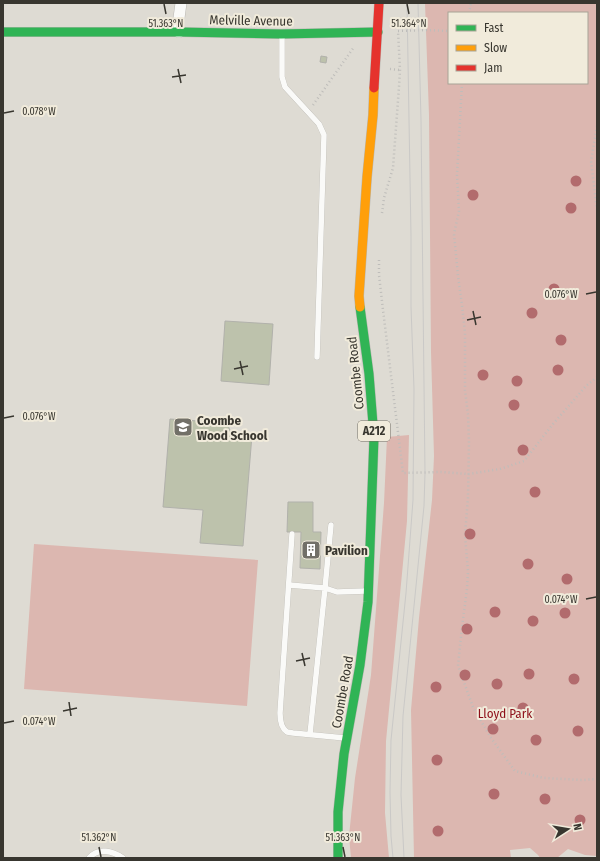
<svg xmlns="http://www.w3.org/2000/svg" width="600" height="861" viewBox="0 0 600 861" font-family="'Fira Sans Condensed',sans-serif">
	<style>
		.green { fill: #dcb7b0; fill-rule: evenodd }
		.building { fill: #bdc2ac; stroke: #b1b1ab }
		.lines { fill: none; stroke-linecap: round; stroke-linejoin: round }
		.lane-casing { stroke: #b9b7b1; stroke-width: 6 }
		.street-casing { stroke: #b9b7b1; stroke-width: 12 }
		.fast-casing { stroke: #b9b7b1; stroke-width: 10 }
		.slow-casing { stroke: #b9b7b1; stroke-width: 10 }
		.jam-casing { stroke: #b9b7b1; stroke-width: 10 }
		.path { stroke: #bebdba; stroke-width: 2.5; stroke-dasharray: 1 3; stroke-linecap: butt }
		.lane { stroke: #fafaf8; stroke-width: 5.5 }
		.street { stroke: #fafaf8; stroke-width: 11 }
		.fast { stroke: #30b455; stroke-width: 9 }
		.slow { stroke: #ff9f0a; stroke-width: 9 }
		.jam { stroke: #e5322d; stroke-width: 9 }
		.tram { stroke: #cac9c7; stroke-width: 1 }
		.tree { fill: #b26b6d }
		.ticks { fill: none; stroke: #38362f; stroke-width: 1.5 }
		.labels { text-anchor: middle; stroke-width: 4; stroke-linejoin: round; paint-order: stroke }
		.shield { fill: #f1ebdb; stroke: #706c63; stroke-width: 1 }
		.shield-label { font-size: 12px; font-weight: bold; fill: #38362f }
		.street-label { font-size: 13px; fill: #38362f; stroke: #f1ebdb }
		.poi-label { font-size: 13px; font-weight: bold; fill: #38362f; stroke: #f1ebdb; text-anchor: start }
		.park-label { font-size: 13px; fill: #8e0f19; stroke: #f1ebdb }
		.ticks-label { font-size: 10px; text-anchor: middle; fill: #38362f; stroke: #f1ebdb; stroke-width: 4; stroke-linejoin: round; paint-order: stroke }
	</style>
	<rect width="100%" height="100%" fill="#dedbd3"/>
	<path class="green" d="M425,3H597V856L585,855L568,849L557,858H540L538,855L530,848L510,850L511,858H414L411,710L419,618L432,500L434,456L431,352L429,115ZM449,13H587V83H449Z
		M409,435L407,521L386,741L385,813L389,858H351L349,836L355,778L371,675L384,503L387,437Z
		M34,544L258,560L247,706L24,689Z"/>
	<path class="building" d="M321,56L327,57L326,63L320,62Z
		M225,321L273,324L269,385L221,381Z
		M170,419L227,423L231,433L252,435L243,546L200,543L203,510L163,507Z
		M288,502H313V532H321L320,569L300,568L301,532H287Z"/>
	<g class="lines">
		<defs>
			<path id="lane" d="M282,35V77L285,87L319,124L324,135L317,357
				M292,534L280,713C280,719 281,728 287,732C287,732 293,733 293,733L345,738
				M289,585L325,588L331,525
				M310,734L325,588L337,592L366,591
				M89,858C98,847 113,851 123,858"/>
			<path id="street" d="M179,32V18L181,3"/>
			<path id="fast" d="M3,32H179L281,34L378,32
				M338,858V812L344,754L360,665L368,602L374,437L369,374L360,307"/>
			<path id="slow" d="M360,307L359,296L367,177L373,115L374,88"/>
			<path id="jam" d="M374,88L379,3"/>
		</defs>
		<use href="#lane" class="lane-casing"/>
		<use href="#street" class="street-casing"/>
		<use href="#fast" class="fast-casing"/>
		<use href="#slow" class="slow-casing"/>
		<use href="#jam" class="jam-casing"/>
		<path class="path" d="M469,13L471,3
			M398,31L426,30L449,31
			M390,69L400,70
			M462,83L457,175L459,211L454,234L458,276L462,305L465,333V390L468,415L469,442L468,497L465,535L468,572L467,589L462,627L458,666L473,707L491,738L515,771L544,778L583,780L597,779
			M313,105L354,47
			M597,126L591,161L597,210
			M382,213L384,198L393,168L399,87L400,70L398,31
			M379,260V275L383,310L403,473L441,472L469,474L500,469L524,461L553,424L586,386L597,377"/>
		<use href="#lane" class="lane"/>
		<use href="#street" class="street"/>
		<use href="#fast" class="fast"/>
		<use href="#slow" class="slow"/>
		<use href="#jam" class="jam"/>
		<path class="tram" d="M393,858L391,836L390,792L391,740L406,593L413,500L414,389L411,307V236L407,3
			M404,858L401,795L403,716L424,506L425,473L421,120L418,3"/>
	</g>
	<g class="tree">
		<circle cx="576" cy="181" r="5.5"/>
		<circle cx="473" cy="195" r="5.5"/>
		<circle cx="571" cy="208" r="5.5"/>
		<circle cx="554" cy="289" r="5.5"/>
		<circle cx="532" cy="313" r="5.5"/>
		<circle cx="561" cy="340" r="5.5"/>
		<circle cx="558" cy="370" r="5.5"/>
		<circle cx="483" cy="375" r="5.5"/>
		<circle cx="517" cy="381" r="5.5"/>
		<circle cx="514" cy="405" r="5.5"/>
		<circle cx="523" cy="450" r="5.5"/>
		<circle cx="535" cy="492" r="5.5"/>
		<circle cx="470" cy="534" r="5.5"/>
		<circle cx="528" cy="564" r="5.5"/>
		<circle cx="567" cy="579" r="5.5"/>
		<circle cx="495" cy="612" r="5.5"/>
		<circle cx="565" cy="613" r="5.5"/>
		<circle cx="533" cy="621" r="5.5"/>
		<circle cx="467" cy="629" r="5.5"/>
		<circle cx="529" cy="674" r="5.5"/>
		<circle cx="465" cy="675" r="5.5"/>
		<circle cx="574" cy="679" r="5.5"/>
		<circle cx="497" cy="684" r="5.5"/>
		<circle cx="436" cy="687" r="5.5"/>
		<circle cx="523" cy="708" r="5.5"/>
		<circle cx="493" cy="729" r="5.5"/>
		<circle cx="578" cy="731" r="5.5"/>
		<circle cx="536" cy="740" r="5.5"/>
		<circle cx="437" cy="760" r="5.5"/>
		<circle cx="494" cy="794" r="5.5"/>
		<circle cx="545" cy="799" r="5.5"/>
		<circle cx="580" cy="820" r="5.5"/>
		<circle cx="438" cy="831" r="5.5"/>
	</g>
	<path class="ticks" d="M164,4L166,14M407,4L409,14M178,69L181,83M172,77L186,75M4,113L14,111M586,294L596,292M473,311L476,325M467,320L481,317M240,361L243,375M234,369L248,366M4,418L14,416M586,599L596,597M302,653L305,666M296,661L310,658M69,702L71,716M63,711L77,708M4,723L14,721M99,847L101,857M343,847L345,857"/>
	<defs>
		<symbol id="school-square" viewBox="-11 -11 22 22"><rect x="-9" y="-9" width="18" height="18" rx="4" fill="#727068" stroke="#f1ebdb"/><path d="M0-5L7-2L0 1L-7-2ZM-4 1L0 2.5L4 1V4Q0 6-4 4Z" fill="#fff"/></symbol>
		<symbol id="building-square" viewBox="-11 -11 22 22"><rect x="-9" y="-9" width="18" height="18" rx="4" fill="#727068" stroke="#f1ebdb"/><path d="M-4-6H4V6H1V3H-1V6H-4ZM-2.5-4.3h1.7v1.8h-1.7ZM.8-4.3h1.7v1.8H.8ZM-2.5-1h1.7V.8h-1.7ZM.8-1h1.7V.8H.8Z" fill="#fff"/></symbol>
	</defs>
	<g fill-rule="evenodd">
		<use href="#school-square" x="172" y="416" width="22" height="22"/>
		<use href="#building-square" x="300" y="539" width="22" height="22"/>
	</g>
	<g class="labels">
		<rect class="shield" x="358" y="421" width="32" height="20" rx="3"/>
		<g class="shield-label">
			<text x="374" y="435">A212</text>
		</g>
		<g class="street-label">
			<text transform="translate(251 20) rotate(1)" y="5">Melville Avenue</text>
			<text transform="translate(355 373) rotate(-96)" y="5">Coombe Road</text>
			<text transform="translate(342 692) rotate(-80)" y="5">Coombe Road</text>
		</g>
		<g class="poi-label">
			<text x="197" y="425">Coombe<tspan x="197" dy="15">Wood School</tspan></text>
			<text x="325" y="555">Pavilion</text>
		</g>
		<g class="park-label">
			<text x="505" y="718">Lloyd Park</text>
		</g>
	</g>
	<g class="ticks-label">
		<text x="166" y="27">51.363°N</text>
		<text x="409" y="27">51.364°N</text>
		<text x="39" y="115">0.078°W</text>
		<text x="561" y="298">0.076°W</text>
		<text x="39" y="420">0.076°W</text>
		<text x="561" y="603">0.074°W</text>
		<text x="39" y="725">0.074°W</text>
		<text x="99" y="841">51.362°N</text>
		<text x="343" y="841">51.363°N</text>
	</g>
	<rect width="600" height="861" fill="none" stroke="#38362f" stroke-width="8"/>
	<rect x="448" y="12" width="140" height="72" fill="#f1ebdb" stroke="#a7a396"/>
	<rect x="456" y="25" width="20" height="6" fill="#30b455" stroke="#a7a396"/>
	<text x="484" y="32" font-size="12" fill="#38362f">Fast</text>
	<rect x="456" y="45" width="20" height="6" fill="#ff9f0a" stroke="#a7a396"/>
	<text x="484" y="52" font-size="12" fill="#38362f">Slow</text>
	<rect x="456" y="65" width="20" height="6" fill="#e5322d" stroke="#a7a396"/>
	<text x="484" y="72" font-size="12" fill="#38362f">Jam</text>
	<g transform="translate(568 829) rotate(78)" stroke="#f1ebdb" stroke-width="3" paint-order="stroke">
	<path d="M0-3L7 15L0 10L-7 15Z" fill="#38362f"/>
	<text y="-6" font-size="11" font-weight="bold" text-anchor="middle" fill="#38362f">N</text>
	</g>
</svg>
